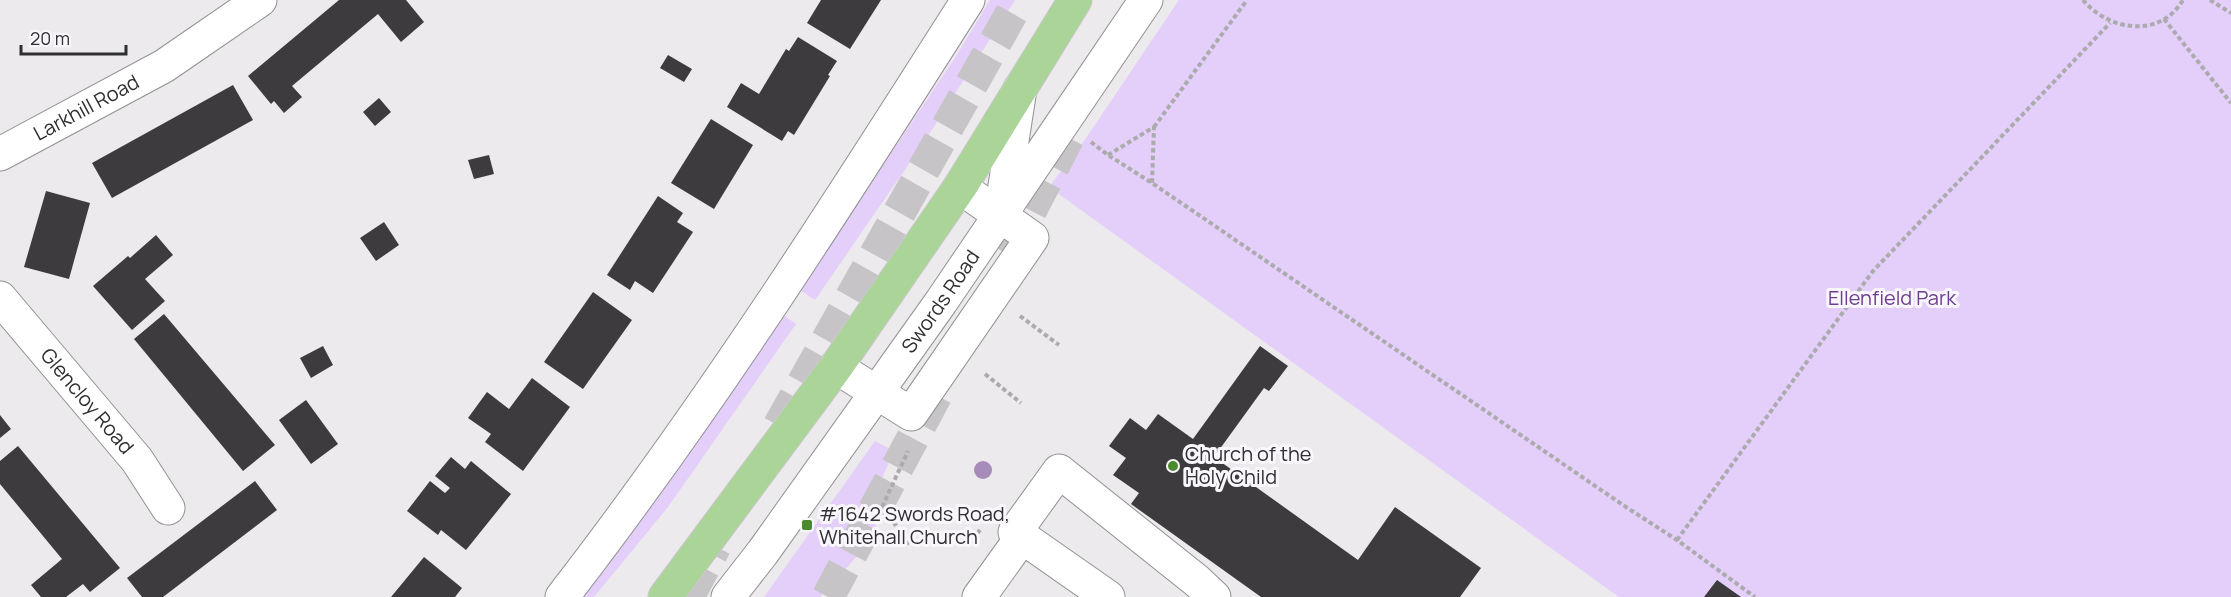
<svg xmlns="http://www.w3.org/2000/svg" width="2231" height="597" viewBox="0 0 2231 597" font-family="Manrope,sans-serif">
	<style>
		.green { fill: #e4cefa }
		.building { fill: #3d3b3e }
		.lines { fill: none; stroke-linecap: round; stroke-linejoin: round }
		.highway-tunnel { stroke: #c6c4c7; stroke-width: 33; stroke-dasharray: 33 16; stroke-linecap: butt }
		.minor-casing { stroke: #929093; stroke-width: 35 }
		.major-casing { stroke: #c9c9c9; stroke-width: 35 }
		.path { stroke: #abaaac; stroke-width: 4; stroke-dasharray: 4.5 3; stroke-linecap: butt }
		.minor { stroke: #fff; stroke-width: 33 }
		.major { stroke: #abd498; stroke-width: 33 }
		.tree { fill: #a68bbb }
		.poi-dot { fill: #4c8b2b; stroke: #f9f7fb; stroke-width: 2 }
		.labels { text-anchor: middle; stroke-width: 6; stroke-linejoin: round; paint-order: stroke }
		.street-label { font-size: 20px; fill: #2f2e30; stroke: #f9f7fb }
		.park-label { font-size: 20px; fill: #6d3e92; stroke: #f9f7fb }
		.poi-label { font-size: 20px; fill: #2f2e30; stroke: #f9f7fb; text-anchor: start }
	</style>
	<rect width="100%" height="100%" fill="#eceaed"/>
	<path class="green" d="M990,0H1015L926,139L815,300L800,290L958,53Z
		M1179,0H2231V597H1619L1049,187L1086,138Z
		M782,314L796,324L668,507L594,597H576Z
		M875,441L894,451L868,510L879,532L820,597H764Z"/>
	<path class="building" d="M339,0H406L424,22L401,42L378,14L292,86L302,97L284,113L274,101L271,104L248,76Z
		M821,0H881L850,49L807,23Z
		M798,37L837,61L828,75L830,76L794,135L788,131L782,141L727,107L741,83L759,94L786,49L789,51Z
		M668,55L692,69L684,82L660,68Z
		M233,85L253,120L112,198L92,163Z
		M379,98L391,112L375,126L363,112Z
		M711,119L753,145L714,209L671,183Z
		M489,155L494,174L474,179L468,160Z
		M46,191L90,203L69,279L24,267Z
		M658,196L683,213L677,222L693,232L653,293L635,281L630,290L607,275Z
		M384,222L399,245L376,261L360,238Z
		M156,235L173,255L145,279L165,301L132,330L93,286L128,256L130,258Z
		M593,292L632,320L583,389L544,362Z
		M164,314L275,445L243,471L134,339Z
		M323,346L333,365L311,378L300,358Z
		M1260,346L1288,366L1269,391L1264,388L1214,457L1358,560L1395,507L1481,568L1460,597H1261L1131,504L1139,493L1113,475L1126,458L1109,446L1130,418L1146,430L1158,414L1193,439Z
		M532,378L570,407L523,471L485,442L491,434L468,418L487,392L509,409Z
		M306,400L338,444L311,464L279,420Z
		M0,415L11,429L0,438Z
		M18,446L120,568L90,592L83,584L66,597H41L31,585L62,559L0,484V461Z
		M451,457L465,469L471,461L511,494L466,550L441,530L438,535L407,511L430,481L445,493L450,488L435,476Z
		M255,481L277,510L163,597H142L127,578Z
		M424,557L462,588L455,597H391Z
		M1717,580L1741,597H1704Z"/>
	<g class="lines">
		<path class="highway-tunnel" d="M1008,254L1075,124
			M779,426L1019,0
			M688,597L715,546
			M828,597L938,391"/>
		<defs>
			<g id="minor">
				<path id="s1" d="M0,154L164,66L260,0"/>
				<path d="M1002,205L1020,89"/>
				<path id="s2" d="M0,298L137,460L168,508"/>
				<path d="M836,367L911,414L1032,238L960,187"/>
				<path d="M562,597C710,406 839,203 968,0"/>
				<path id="s3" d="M728,597L763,552L941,302L1146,0"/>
				<path d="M979,597L1022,537"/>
				<path d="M1108,597L1015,532L1059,471L1197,581L1214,597"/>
			</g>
			<path id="major" d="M665,597L836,367L960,187L1075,0"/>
		</defs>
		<use href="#minor" class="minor-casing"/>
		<use href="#major" class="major-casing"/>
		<path class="path" d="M2083,0C2109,31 2160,39 2183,0
			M2210,0L2231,13
			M2164,19L2231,103
			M1154,127L1247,0
			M1091,142L1108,155L1152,183L1626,507L1677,540L1755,597
			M1108,155L1154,127L1152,183
			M1020,316L1059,345
			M985,374L1021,403
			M1677,540L1873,271L2110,23
			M908,545L883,505L908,451
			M976,545L972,540L980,530"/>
		<use href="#minor" class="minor"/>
		<use href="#major" class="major"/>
	</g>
	<circle class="tree" cx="983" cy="470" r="9"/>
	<g class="poi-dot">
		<circle cx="1173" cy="466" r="6"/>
		<rect x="801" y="519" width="12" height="12" rx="3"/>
	</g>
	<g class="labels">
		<g class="street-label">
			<text dy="7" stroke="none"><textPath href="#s1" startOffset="98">Larkhill Road</textPath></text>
			<text dy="7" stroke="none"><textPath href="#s3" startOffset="364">Swords Road</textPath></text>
			<text dy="7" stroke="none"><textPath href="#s2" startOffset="135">Glencloy Road</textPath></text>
		</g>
		<g class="park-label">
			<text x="1892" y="305">Ellenfield Park</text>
		</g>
		<g class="poi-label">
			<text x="1185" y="461">Church of the<tspan x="1185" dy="23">Holy Child</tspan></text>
			<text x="819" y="521">#1642 Swords Road,<tspan x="819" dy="23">Whitehall Church</tspan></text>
		</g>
	</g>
	<path d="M21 45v9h105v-9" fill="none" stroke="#2f2e30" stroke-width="3"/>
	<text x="30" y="45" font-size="18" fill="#2f2e30" stroke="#f9f7fb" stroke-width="4.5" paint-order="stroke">20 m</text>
</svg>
